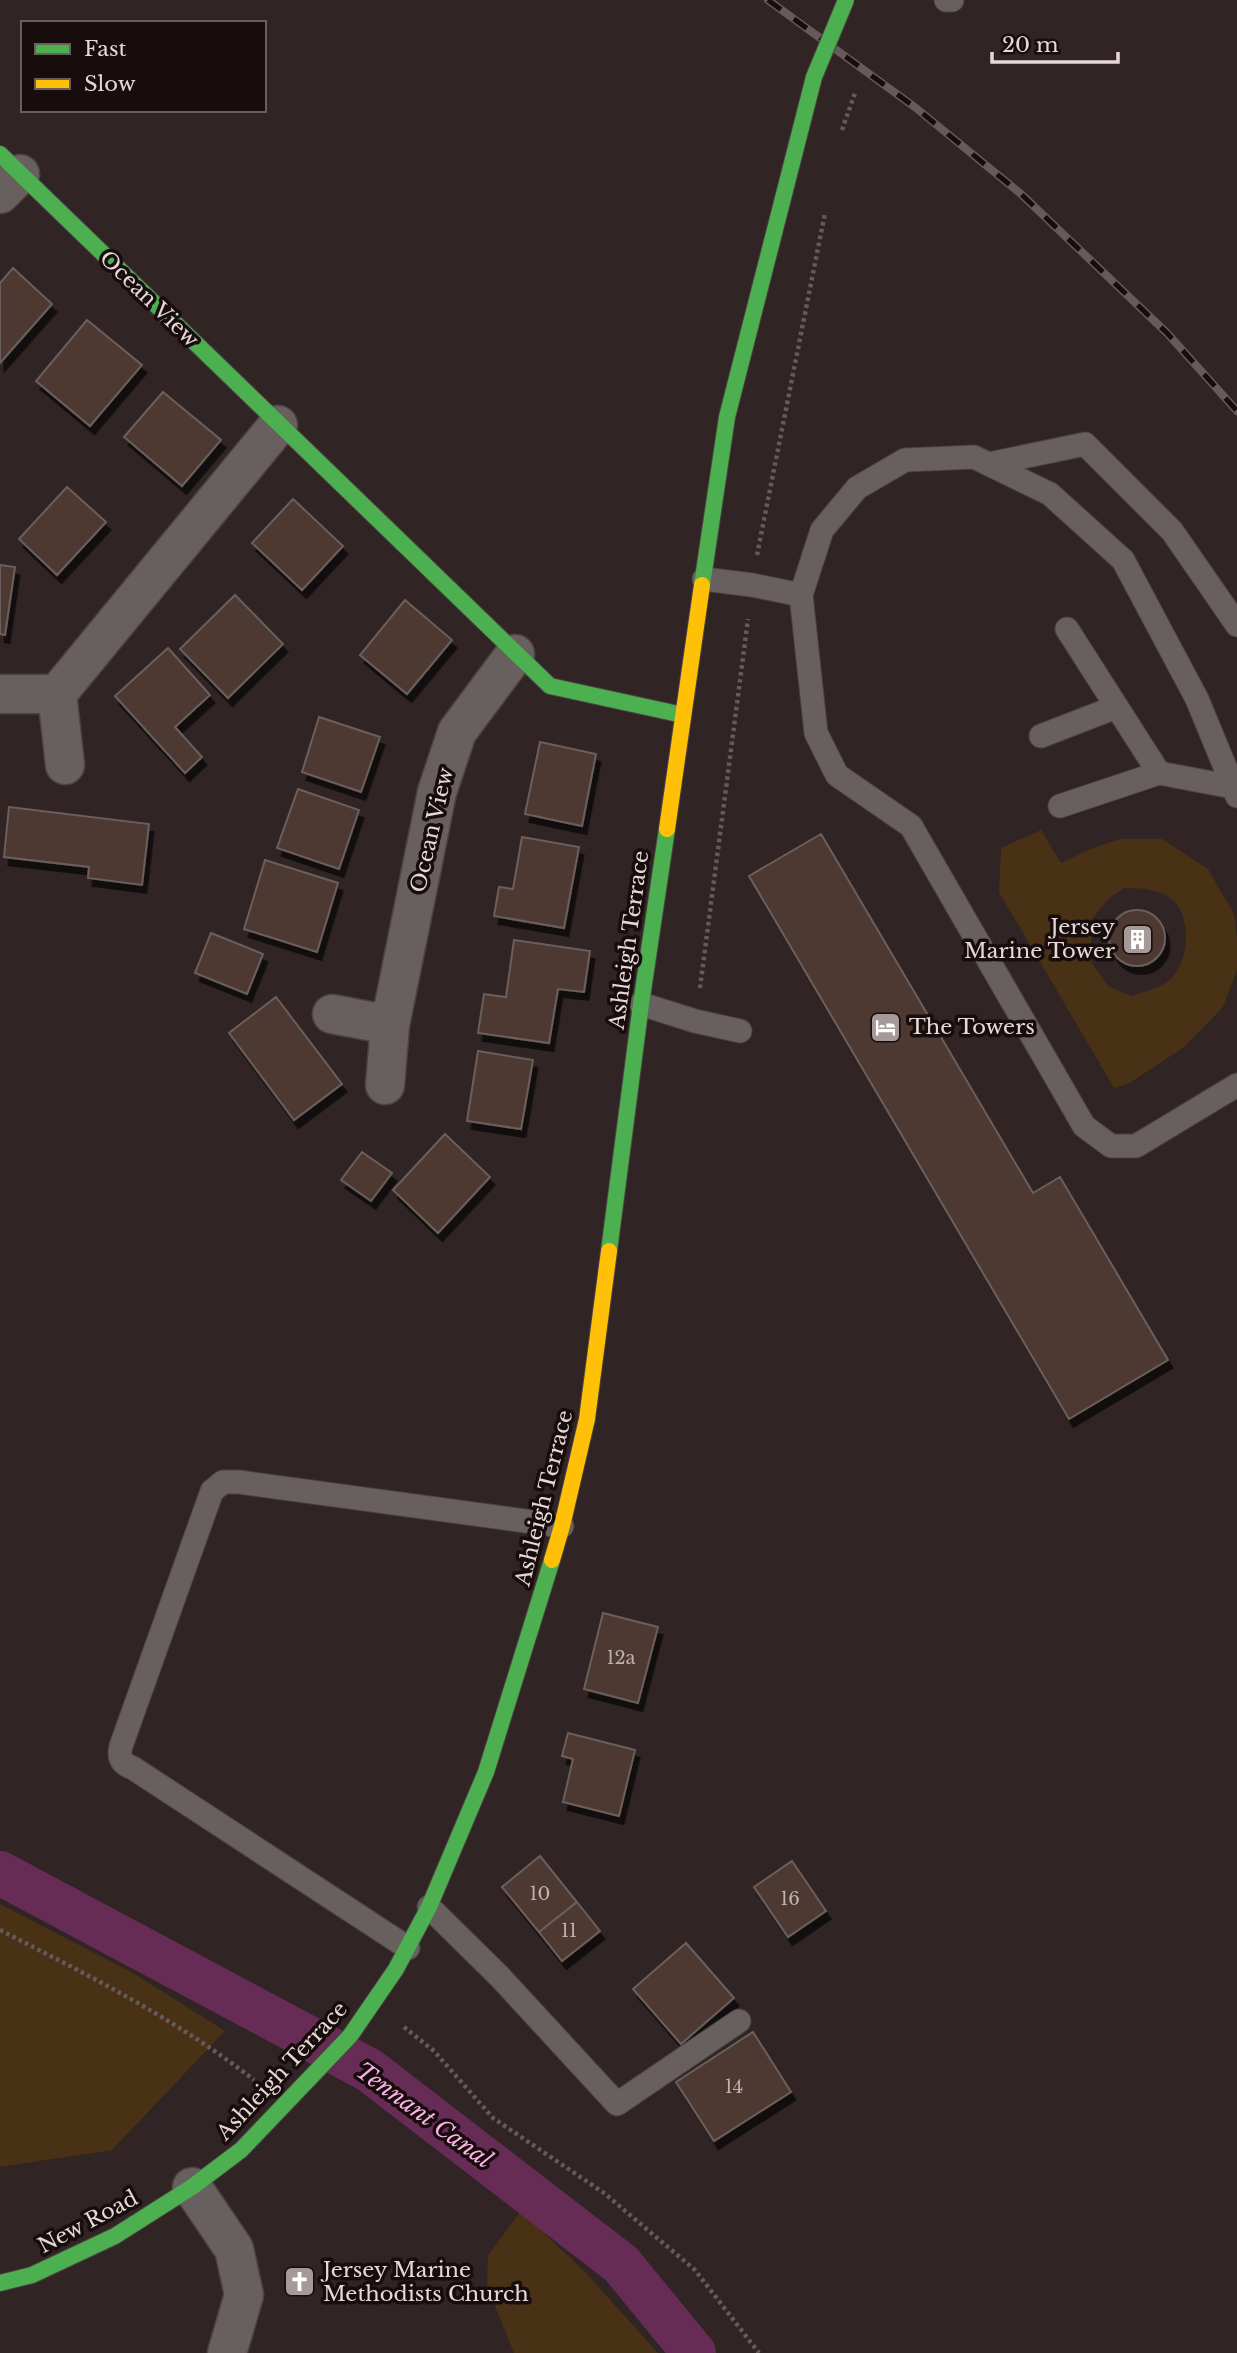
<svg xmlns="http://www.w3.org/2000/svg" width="1237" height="2353" viewBox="0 0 1237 2353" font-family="'Libre Baskerville',serif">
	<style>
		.green { fill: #493115; fill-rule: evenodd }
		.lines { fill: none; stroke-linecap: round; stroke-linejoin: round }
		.canal { stroke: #662c56; stroke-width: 44 }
		.building { fill: #4d3932; stroke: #6a5f5d; stroke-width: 2; filter: url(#shadow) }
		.lane-casing { stroke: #4d4242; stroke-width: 25 }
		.street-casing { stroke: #4d4242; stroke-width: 41 }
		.fast-casing { stroke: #4d4242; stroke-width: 18 }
		.slow-casing { stroke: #4d4242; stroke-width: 18 }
		.path { stroke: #645b5b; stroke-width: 4.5; stroke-dasharray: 3.5 3.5; stroke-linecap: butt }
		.lane { stroke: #685f5f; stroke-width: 23 }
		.street { stroke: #685f5f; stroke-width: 38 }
		.fast { stroke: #4caf50; stroke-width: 16 }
		.slow { stroke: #ffc107; stroke-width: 16 }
		.rail-casing { stroke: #645b5a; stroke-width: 8 }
		.rail { stroke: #160d0c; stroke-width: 5; stroke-dasharray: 16; stroke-linecap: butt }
		.fast-bridge-casing { stroke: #4d4242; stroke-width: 18; stroke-linecap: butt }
		.path-bridge { stroke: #645b5b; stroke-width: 4.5; stroke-dasharray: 3.5 3.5; stroke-linecap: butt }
		.fast-bridge { stroke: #4caf50; stroke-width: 16 }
		.labels { text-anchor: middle; stroke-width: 7; stroke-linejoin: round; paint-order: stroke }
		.number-label { font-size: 18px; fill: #c0b0ae }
		.street-label { font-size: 21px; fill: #e7d8d7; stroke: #160d0c }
		.poi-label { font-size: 21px; fill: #e7d8d7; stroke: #160d0c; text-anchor: start }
		.water-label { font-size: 23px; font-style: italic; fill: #fdb2e7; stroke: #160d0c }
	</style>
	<defs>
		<filter id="shadow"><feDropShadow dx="4.5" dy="8" stdDeviation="0" flood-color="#0009"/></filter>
	</defs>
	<rect width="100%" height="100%" fill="#302424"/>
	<path class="green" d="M1041,830L1061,863L1093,848L1120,839H1162L1208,869L1234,914L1237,938V970L1223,1007L1183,1048L1128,1084L1114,1088L999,892L1001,848ZM1124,888C1140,888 1163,889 1175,902C1192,922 1188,961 1171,979C1161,988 1143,992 1131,996L1108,986L1091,962V920L1108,899Z
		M0,1904L133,1973L225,2031L112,2150L0,2167Z
		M521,2211L586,2273L658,2353H514L487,2286L488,2255Z"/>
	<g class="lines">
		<path class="canal" d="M0,1873L369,2070L621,2264L694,2353"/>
	</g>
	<path class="building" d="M13,268L52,304L0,363V283Z
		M87,320L142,365L90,426L36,381Z
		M163,392L221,440L182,486L124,437Z
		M67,487L106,522L57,575L19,539Z
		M293,499L343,546L302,590L252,543Z
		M0,565L15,567L5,635L0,634Z
		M235,595L283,644L228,698L180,649Z
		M405,600L452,640L407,694L360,655Z
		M168,648L210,695L175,727L202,757L185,773L115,696Z
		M319,717L380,737L361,792L302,772Z
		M540,742L596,754L582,826L525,814Z
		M298,789L359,810L339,869L277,848Z
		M9,807L149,824L142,885L88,878L89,867L4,857Z
		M821,834L1033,1193L1060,1177L1168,1360L1069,1419L749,876Z
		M522,837L579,847L564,928L494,916L499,887L513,889Z
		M265,860L338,883L317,952L244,929Z
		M1109 938a28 28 0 1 1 56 0a28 28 0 1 1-56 0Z
		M211,933L263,954L247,994L195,973Z
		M514,940L590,951L584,992L558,989L549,1043L478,1033L484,994L506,997Z
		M276,997L342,1084L294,1120L229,1033Z
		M478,1051L533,1060L521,1129L467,1121Z
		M445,1134L490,1177L438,1233L393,1190Z
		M362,1152L392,1173L371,1201L341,1180Z
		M603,1613L658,1627L638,1703L584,1689Z
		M568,1733L635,1750L619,1816L563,1802L573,1759L562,1756Z
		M540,1856L577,1902L539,1932L502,1887Z
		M792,1861L826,1911L788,1937L754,1887Z
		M577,1902L600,1931L562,1961L539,1932Z
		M686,1943L734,1998L681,2044L633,1989Z
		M753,2032L791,2092L714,2141L676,2082Z"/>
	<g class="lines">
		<defs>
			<path id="lane" d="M946,0H952
				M989,464L1085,444L1172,531L1237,625
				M704,579L752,585L801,595
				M1067,629L1159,773
				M1041,736L1116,707
				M1237,796L1197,699L1123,560L1050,494L974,457L905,460L857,488L822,530L801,595L816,733L837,775L911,826L1084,1126L1111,1146H1136L1237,1085
				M1060,806L1159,773L1233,787
				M641,1004L695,1021L740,1031
				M429,1907L500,1977L617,2104L739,2021
				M408,1948L133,1768C122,1764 118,1758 121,1746L212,1491L223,1482H239L562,1526"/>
			<path id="street" d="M0,194L20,174
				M0,694H57
				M65,765L57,694L278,425
				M332,1014L390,1025
				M385,1085L390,1025L437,792L457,732L515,654
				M192,2187L234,2249L244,2295L227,2353"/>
			<path id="fast" d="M0,154L550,686L683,715
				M702,585L727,417L814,77
				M609,1251L641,1004L667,829
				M0,2283L32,2275L115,2236L192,2187L241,2150L350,2036L396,1969L429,1907L486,1772L552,1560"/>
			<path id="slow" d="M667,829L702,585
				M552,1560L562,1526L587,1419L609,1251"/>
		</defs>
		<use href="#lane" class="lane-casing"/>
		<use href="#street" class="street-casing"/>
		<use href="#fast" class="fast-casing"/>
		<use href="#slow" class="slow-casing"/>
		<path class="path" d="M757,555L825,213
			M700,988L748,619
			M0,1930C88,1975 176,2019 254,2080
			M404,2027L434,2051L493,2118L604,2193L695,2270L759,2353"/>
		<use href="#lane" class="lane"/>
		<use href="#street" class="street"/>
		<use href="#fast" class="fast"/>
		<use href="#slow" class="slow"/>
		<defs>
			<path id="rail" d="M768,0L916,108L1021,194L1167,333L1237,411"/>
		</defs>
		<use href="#rail" class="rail-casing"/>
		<use href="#rail" class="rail"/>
		<defs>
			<path id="fast-bridge" d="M814,77L846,0"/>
		</defs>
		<use href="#fast-bridge" class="fast-bridge-casing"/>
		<path class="path-bridge" d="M842,130L855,93"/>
		<use href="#fast-bridge" class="fast-bridge"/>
	</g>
	<defs>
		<symbol id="building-square" viewBox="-11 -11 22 22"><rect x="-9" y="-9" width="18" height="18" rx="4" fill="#a79998" stroke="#160d0c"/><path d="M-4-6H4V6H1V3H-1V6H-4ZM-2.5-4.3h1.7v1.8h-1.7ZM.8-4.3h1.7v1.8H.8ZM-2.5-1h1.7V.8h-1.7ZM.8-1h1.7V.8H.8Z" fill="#fff"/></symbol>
		<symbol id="hotel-square" viewBox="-11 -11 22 22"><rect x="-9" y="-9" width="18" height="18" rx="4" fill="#a79998" stroke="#160d0c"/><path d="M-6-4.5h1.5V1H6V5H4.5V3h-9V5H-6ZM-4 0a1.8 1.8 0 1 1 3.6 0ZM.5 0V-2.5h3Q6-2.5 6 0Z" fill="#fff"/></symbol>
		<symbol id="church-square" viewBox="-11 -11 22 22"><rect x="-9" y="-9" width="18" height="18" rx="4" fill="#a79998" stroke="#160d0c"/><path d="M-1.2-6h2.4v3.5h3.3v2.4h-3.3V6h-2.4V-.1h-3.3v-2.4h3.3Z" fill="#fff"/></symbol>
	</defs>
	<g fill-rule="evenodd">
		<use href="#building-square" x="1120" y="922" width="35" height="35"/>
		<use href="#hotel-square" x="868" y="1010" width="35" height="35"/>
		<use href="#church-square" x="282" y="2264" width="35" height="35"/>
	</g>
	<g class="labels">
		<g class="number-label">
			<text x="621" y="1664">12a</text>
			<text x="540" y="1900">10</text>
			<text x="790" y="1905">16</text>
			<text x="569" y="1937">11</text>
			<text x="734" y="2093">14</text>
		</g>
		<g class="street-label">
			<text transform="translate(149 299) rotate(44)" y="7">Ocean View</text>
			<text transform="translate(432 830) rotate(-77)" y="7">Ocean View</text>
			<text transform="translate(629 940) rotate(-82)" y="7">Ashleigh Terrace</text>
			<text transform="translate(544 1498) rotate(-76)" y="7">Ashleigh Terrace</text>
			<text transform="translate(282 2071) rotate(-47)" y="7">Ashleigh Terrace</text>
			<text transform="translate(88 2222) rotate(-28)" y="7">New Road</text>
		</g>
		<g class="poi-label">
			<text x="1115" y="934" text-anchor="end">Jersey<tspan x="1115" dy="24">Marine Tower</tspan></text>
			<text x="909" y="1034">The Towers</text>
			<text x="323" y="2277">Jersey Marine<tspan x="323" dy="24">Methodists Church</tspan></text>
		</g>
		<g class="water-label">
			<text transform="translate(424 2115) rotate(36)" y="8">Tennant Canal</text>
		</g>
	</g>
	<rect x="21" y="21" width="245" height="91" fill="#160d0c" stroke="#6a5e5d" stroke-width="2"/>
	<rect x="35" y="44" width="35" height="10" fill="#4caf50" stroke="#6a5e5d" stroke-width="2"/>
	<text x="84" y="56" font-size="21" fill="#e7d8d7">Fast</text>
	<rect x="35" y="79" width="35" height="10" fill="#ffc107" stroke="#6a5e5d" stroke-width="2"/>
	<text x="84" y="91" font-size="21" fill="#e7d8d7">Slow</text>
	<path d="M992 52v10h126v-10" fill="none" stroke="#e7d8d7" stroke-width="3.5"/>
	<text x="1002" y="52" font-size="21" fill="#e7d8d7" stroke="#160d0c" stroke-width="5" paint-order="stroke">20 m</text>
</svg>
